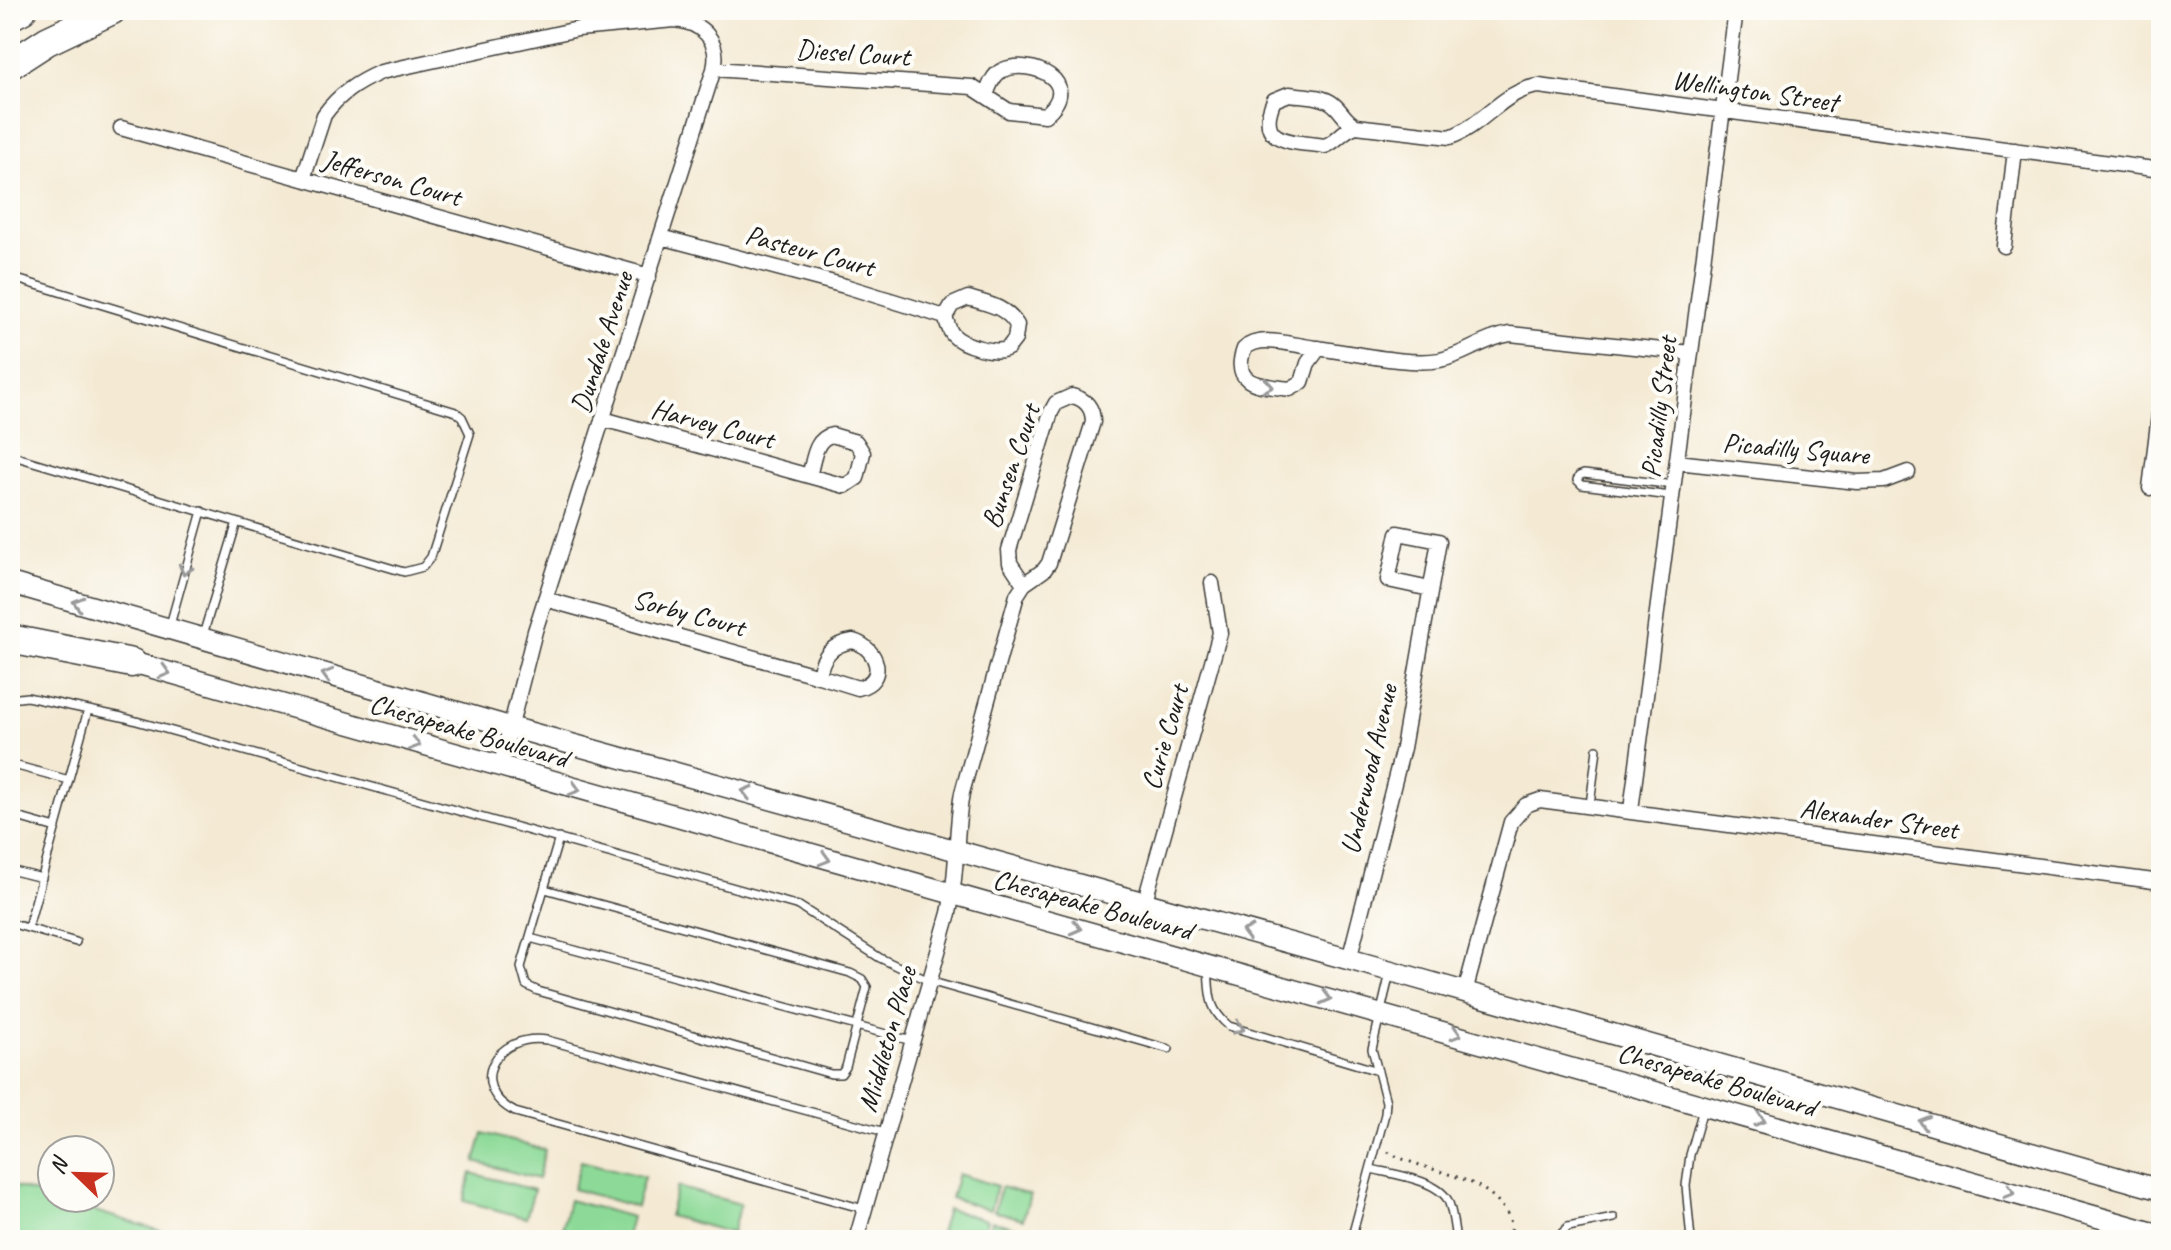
<svg xmlns="http://www.w3.org/2000/svg" width="2171" height="1250" viewBox="0 0 2171 1250" font-family="Caveat,sans-serif">
	<style>
		.green { fill: #8dda98; stroke: #547b5a; stroke-width: 2 }
		.lines { fill: none; stroke-linecap: round; stroke-linejoin: round }
		.lane-casing { stroke: #3c3b38; stroke-width: 10 }
		.street-casing { stroke: #3c3b38; stroke-width: 17 }
		.secondary-casing { stroke: #3c3b38; stroke-width: 23 }
		.highway-casing { stroke: #3c3b38; stroke-width: 31 }
		.path { stroke: #3c3b38; stroke-width: 3; stroke-dasharray: 2 6; stroke-linecap: butt }
		.lane { stroke: #fff; stroke-width: 7 }
		.street { stroke: #fff; stroke-width: 14 }
		.secondary { stroke: #fff; stroke-width: 20 }
		.highway { stroke: #fff; stroke-width: 28 }
		.oneway { stroke: #999 }
		.labels { text-anchor: middle; stroke-width: 8; stroke-linejoin: round; paint-order: stroke }
		.street-label { font-size: 28px; fill: #1c1c1c; stroke: #fdfcf7 }
	</style>
	<rect width="100%" height="100%" fill="#fdfcf7"/>
	<filter id="ink" filterUnits="userSpaceOnUse"><feTurbulence type="fractalNoise" baseFrequency=".0125" numOctaves="2"/><feDisplacementMap in="SourceGraphic" scale="16" xChannelSelector="R" yChannelSelector="G"/><feConvolveMatrix kernelMatrix="1 2 1 2 8 2 1 2 1" color-interpolation-filters="sRGB"/></filter>
	<filter id="wash" filterUnits="userSpaceOnUse"><feTurbulence type="fractalNoise" baseFrequency=".006" numOctaves="4" result="noise"/><feDisplacementMap in="SourceGraphic" scale="32" xChannelSelector="R" yChannelSelector="G"/><feGaussianBlur stdDeviation="1.8" result="paint"/><feColorMatrix in="noise" values="0 0 0 0 0 0 0 0 0 0 0 0 0 0 0 0 0 1.4 0 .05"/><feComposite in="paint" operator="in"/></filter>
	<g filter="url(#wash)">
		<rect width="100%" height="100%" fill="#f4ead4"/>
		<path class="green" d="M483,1133L545,1150L538,1179L475,1162Z
			M581,1161L644,1177L636,1207L573,1189Z
			M471,1173L534,1190L526,1218L464,1201Z
			M958,1174L997,1186L990,1210L951,1198Z
			M10,1185L190,1240H10Z
			M677,1187L740,1204L732,1233L669,1216Z
			M1001,1187L1030,1195L1023,1219L994,1211Z
			M569,1200L632,1217L626,1240H603L562,1229Z
			M947,1209L987,1220L981,1240H966L940,1233Z
			M992,1221L1031,1232L1029,1240H986Z"/>
	</g>
	<g filter="url(#ink)">
		<g class="lines">
			<defs>
				<path id="lane" d="M10,277L456,412L462,417L470,434L431,557L423,567L404,572L10,455
					M1671,496L1582,485L1577,480L1579,476L1584,474L1674,485
					M170,625L202,511
					M203,635L237,522
					M10,699L27,697L122,717L799,906L880,958L929,981L1169,1049
					M10,764L69,780
					M1590,805L1597,749
					M10,815L56,828
					M10,870L42,878
					M545,889L850,973L862,979L867,987L846,1067L841,1074H831L538,991L526,985L521,967L559,838
					M10,923L76,942
					M28,928L88,710
					M530,938L912,1041
					M1208,967C1210,993 1207,1008 1229,1026L1378,1071
					M1371,1169C1392,1174 1441,1180 1449,1203C1453,1214 1454,1228 1456,1240
					M864,1209L515,1112C465,1086 496,1032 547,1040L885,1132
					M1351,1240L1385,1114L1386,1102L1372,1049L1390,973
					M1555,1240L1568,1227L1614,1218
					M1691,1240L1686,1186L1690,1155L1703,1109"/>
				<path id="street" d="M714,69L972,87L1009,111L1045,115C1085,82 1031,58 1003,70C993,74 989,86 986,96
					M1289,94C1302,96 1322,95 1333,104C1342,111 1345,121 1356,126C1342,130 1338,141 1325,146C1293,141 1254,145 1274,100Z
					M1356,126L1450,137C1483,126 1503,90 1539,86L2161,170
					M121,128L649,276
					M303,179L324,115C339,94 358,82 381,72L578,29L674,20C701,22 721,40 714,69L535,631L500,768
					M661,237L845,286L945,317
					M2004,246L2015,150
					M968,298C988,304 1005,306 1017,325L1015,339L1008,348C996,355 962,345 953,335C949,331 947,322 945,317L952,305Z
					M1319,348L1308,363L1302,382L1290,389C1263,385 1230,387 1244,349C1259,333 1296,346 1316,348C1351,352 1406,366 1440,360C1465,355 1484,338 1510,334L1691,353
					M1072,396C1086,399 1093,408 1093,422L1049,563L1044,570L1024,584L1010,563L1009,550L1051,412L1056,403Z
					M603,419L809,476
					M832,435L856,442L863,453L857,478L845,486L809,476C814,460 814,439 832,435Z
					M1677,462L1857,482L1884,481L1908,472
					M2150,488L2161,399
					M545,599L819,676
					M853,641C878,648 888,681 858,688L819,676C822,656 832,644 853,641Z
					M1631,810L1736,10
					M1144,904L1220,633L1212,583
					M1349,960L1403,748L1439,541L1398,533L1388,580L1430,589
					M1465,992L1511,822L1526,805L1540,800L2161,882
					M856,1240L949,913C958,872 955,833 962,793L1017,595L1024,584"/>
				<path id="secondary" d="M10,583L510,727L1391,971L2161,1190
					M121,659L2161,1235"/>
				<path id="highway" d="M10,16L22,10
					M10,65L47,41L112,10
					M10,639L132,663"/>
			</defs>
			<use href="#lane" class="lane-casing"/>
			<use href="#street" class="street-casing"/>
			<use href="#secondary" class="secondary-casing"/>
			<use href="#highway" class="highway-casing"/>
			<path class="path" d="M1388,1152C1425,1173 1485,1173 1508,1215C1512,1222 1511,1232 1512,1240"/>
			<use href="#lane" class="lane"/>
			<use href="#street" class="street"/>
			<use href="#secondary" class="secondary"/>
			<use href="#highway" class="highway"/>
		</g>
		<defs><path id="oneway-chevron" d="M-2-3.5L2.5 0L-2 3.5" fill="none" stroke-width="1.6" stroke-linecap="round" stroke-linejoin="round" transform="scale(2)"/></defs>
		<g class="oneway">
			<use href="#oneway-chevron" transform="translate(1268 386) rotate(9)"/>
			<use href="#oneway-chevron" transform="translate(185 570) rotate(106)"/>
			<use href="#oneway-chevron" transform="translate(78 603) rotate(-164)"/>
			<use href="#oneway-chevron" transform="translate(165 672) rotate(16)"/>
			<use href="#oneway-chevron" transform="translate(327 675) rotate(-164)"/>
			<use href="#oneway-chevron" transform="translate(415 744) rotate(16)"/>
			<use href="#oneway-chevron" transform="translate(575 789) rotate(16)"/>
			<use href="#oneway-chevron" transform="translate(747 792) rotate(-165)"/>
			<use href="#oneway-chevron" transform="translate(825 859) rotate(16)"/>
			<use href="#oneway-chevron" transform="translate(1076 928) rotate(15)"/>
			<use href="#oneway-chevron" transform="translate(1247 932) rotate(-165)"/>
			<use href="#oneway-chevron" transform="translate(1326 998) rotate(15)"/>
			<use href="#oneway-chevron" transform="translate(1239 1028) rotate(19)"/>
			<use href="#oneway-chevron" transform="translate(1456 1034) rotate(16)"/>
			<use href="#oneway-chevron" transform="translate(1760 1120) rotate(16)"/>
			<use href="#oneway-chevron" transform="translate(1924 1122) rotate(-164)"/>
			<use href="#oneway-chevron" transform="translate(2010 1192) rotate(16)"/>
		</g>
	</g>
	<g class="labels">
		<g class="street-label">
			<text transform="translate(853 52) rotate(4)" y="10">Diesel Court</text>
			<text transform="translate(1755 90) rotate(8)" y="10">Wellington Street</text>
			<text transform="translate(392 177) rotate(16)" y="10">Jefferson Court</text>
			<text transform="translate(810 250) rotate(15)" y="10">Pasteur Court</text>
			<text transform="translate(601 342) rotate(-72)" y="10">Dundale Avenue</text>
			<text transform="translate(1658 407) rotate(-83)" y="10">Picadilly Street</text>
			<text transform="translate(713 423) rotate(15)" y="10">Harvey Court</text>
			<text transform="translate(1796 448) rotate(5)" y="10">Picadilly Square</text>
			<text transform="translate(1010 466) rotate(-71)" y="10">Bunsen Court</text>
			<text transform="translate(689 612) rotate(15)" y="10">Sorby Court</text>
			<text transform="translate(469 730) rotate(16)" y="10">Chesapeake Boulevard</text>
			<text transform="translate(1164 737) rotate(-74)" y="10">Curie Court</text>
			<text transform="translate(1368 769) rotate(-77)" y="10">Underwood Avenue</text>
			<text transform="translate(1879 818) rotate(8)" y="10">Alexander Street</text>
			<text transform="translate(1093 904) rotate(15)" y="10">Chesapeake Boulevard</text>
			<text transform="translate(886 1039) rotate(-74)" y="10">Middleton Place</text>
			<text transform="translate(1717 1079) rotate(16)" y="10">Chesapeake Boulevard</text>
		</g>
	</g>
	<rect width="2171" height="1250" fill="none" stroke="#fdfcf7" stroke-width="40"/>
	<g transform="translate(76 1174) rotate(293)"><circle r="38" fill="#fdfcf7" stroke="#a3a29f" stroke-width="2"/>
	<path d="M0-6L14 30L0 20L-14 30Z" fill="#c8321e"/>
	<text y="-12" font-size="22" font-weight="bold" text-anchor="middle" fill="#1c1c1c">N</text>
	</g>
</svg>
